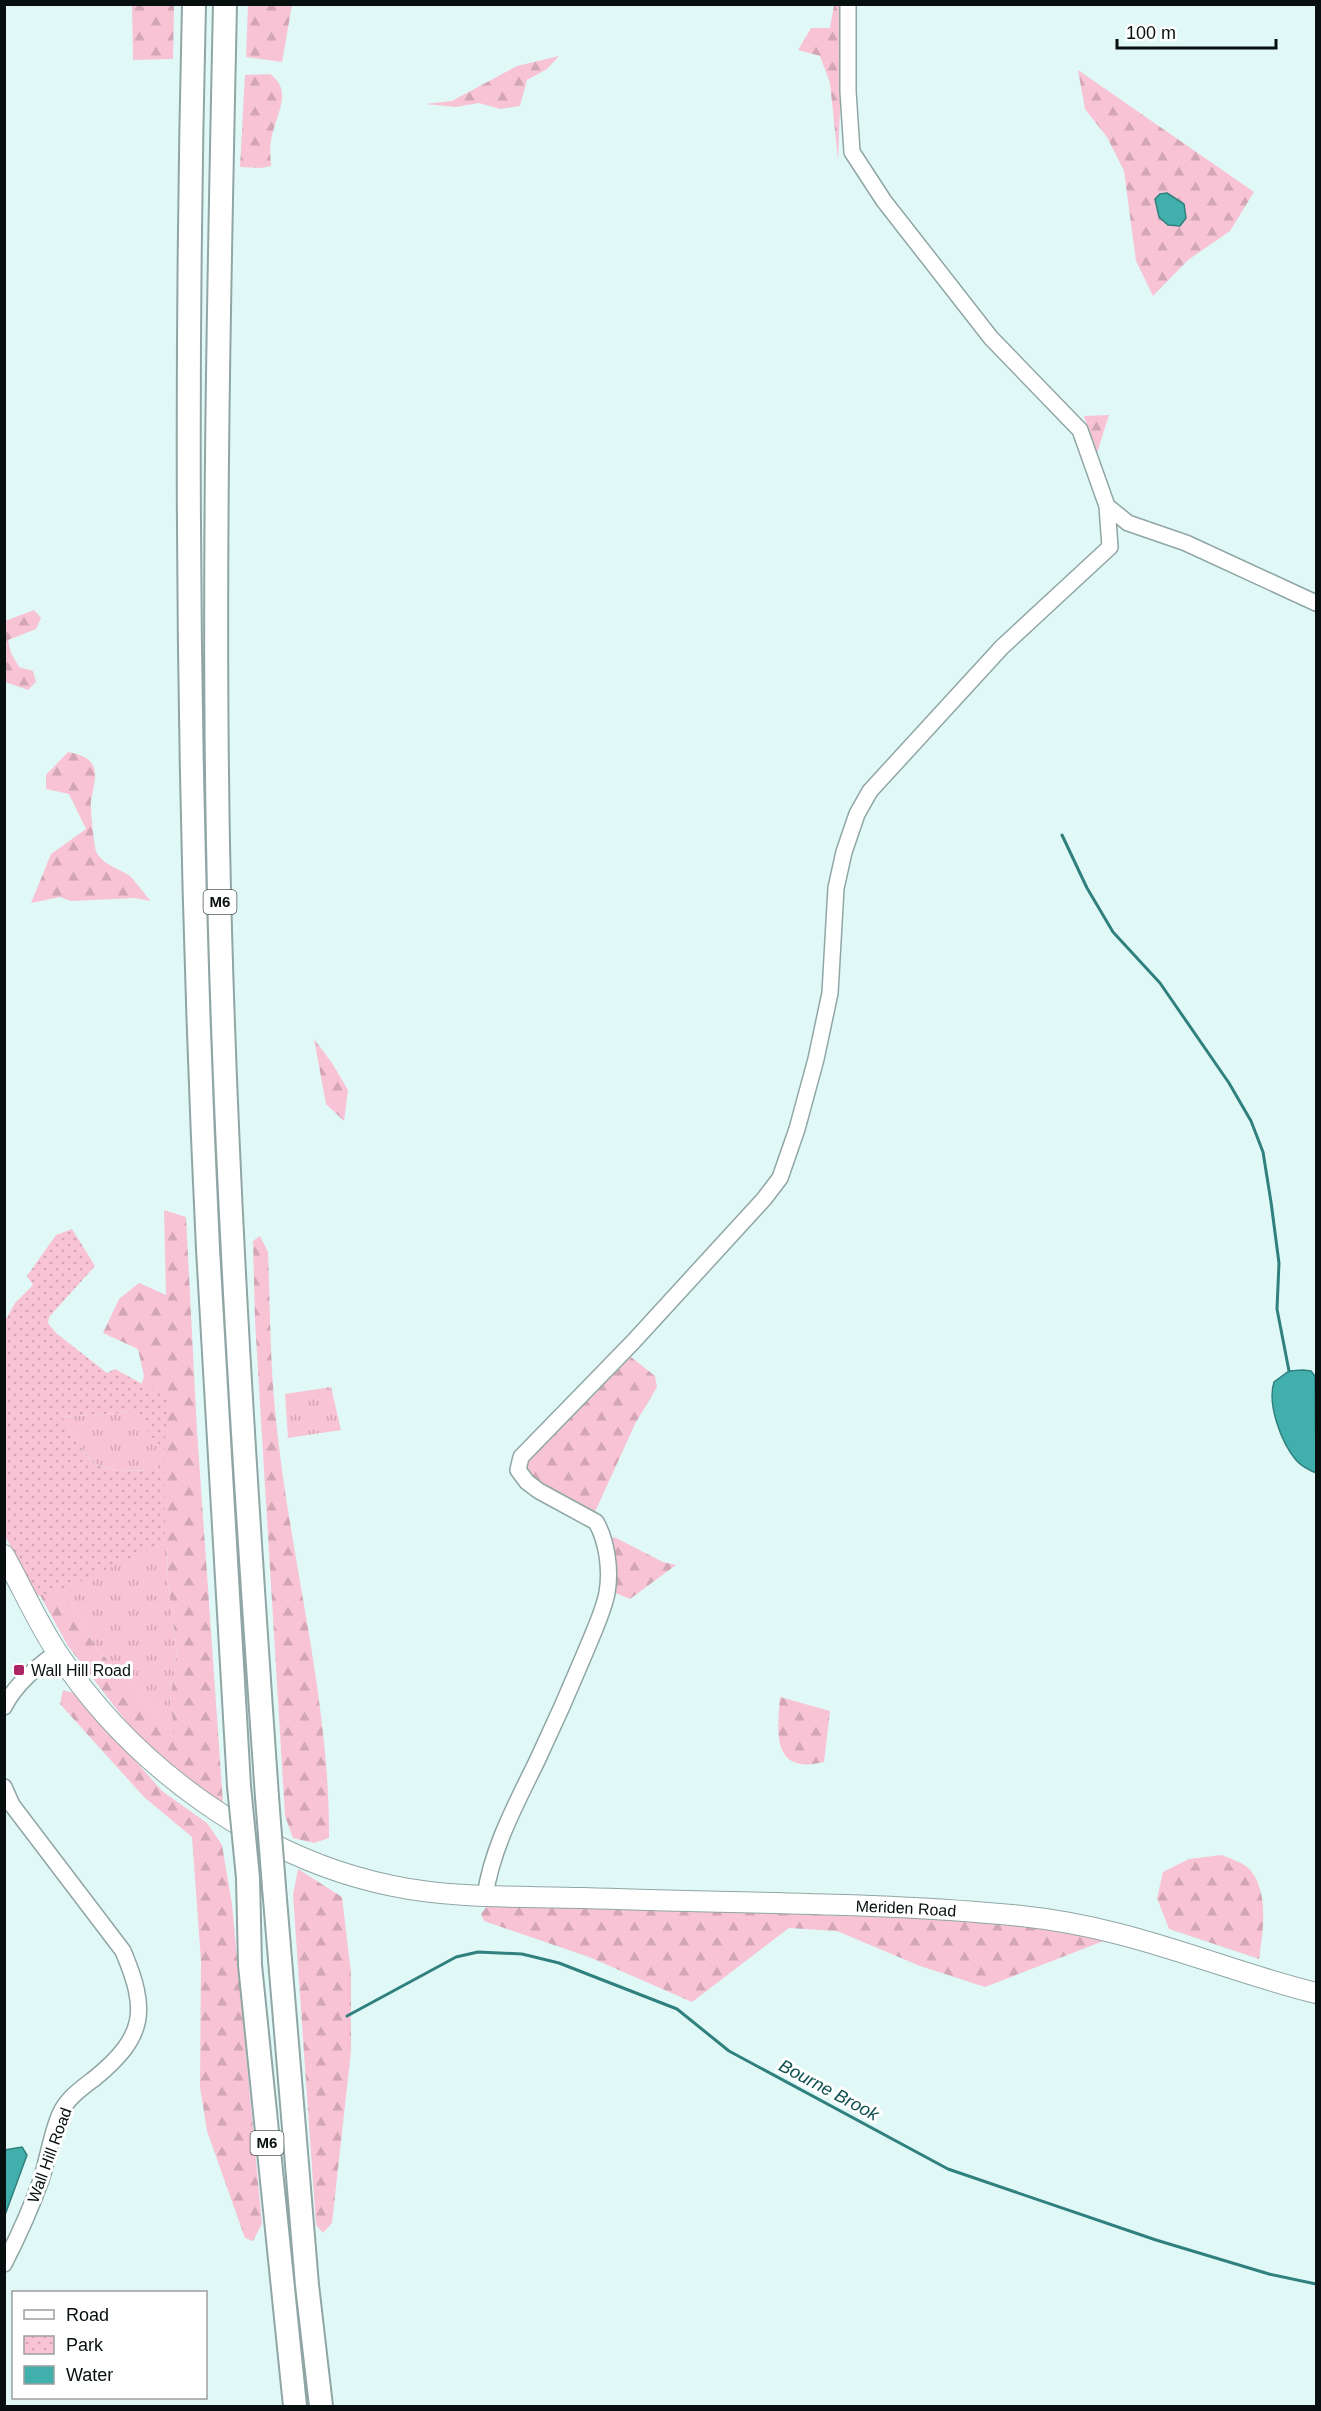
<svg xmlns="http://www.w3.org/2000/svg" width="1321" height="2411" viewBox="0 0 1321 2411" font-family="Arial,sans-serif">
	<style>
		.grass { fill: url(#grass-tufts) }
		.forest { fill: url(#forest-firs); fill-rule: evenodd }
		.park { fill: url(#park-dots) }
		.water { fill: #41b0ad; stroke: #30807e; stroke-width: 1.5 }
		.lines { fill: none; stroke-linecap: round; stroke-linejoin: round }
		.stream { stroke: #30807e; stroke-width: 3 }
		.minor-casing { stroke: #8fa6a5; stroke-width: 18 }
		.major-casing { stroke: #8fa6a5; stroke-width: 22 }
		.highway-casing { stroke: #8fa6a5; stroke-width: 26 }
		.minor { stroke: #fff; stroke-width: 15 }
		.major { stroke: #fff; stroke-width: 20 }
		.highway { stroke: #fff; stroke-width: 22 }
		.highway-bridge-casing { stroke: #8fa6a5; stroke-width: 26; stroke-linecap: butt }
		.highway-bridge { stroke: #fff; stroke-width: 22 }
		.poi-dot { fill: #ae2566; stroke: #fff; stroke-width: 2 }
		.labels { text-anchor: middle; stroke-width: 6; stroke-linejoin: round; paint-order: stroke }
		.shield { fill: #fff; stroke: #515757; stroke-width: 1.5 }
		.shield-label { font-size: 15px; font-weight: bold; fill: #070f0f }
		.poi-label { font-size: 16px; fill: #070f0f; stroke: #fff; text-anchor: start }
		.street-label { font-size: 16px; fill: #070f0f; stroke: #fff }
		.water-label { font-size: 18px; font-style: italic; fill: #115150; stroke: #fff }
	</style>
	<defs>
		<pattern id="grass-tufts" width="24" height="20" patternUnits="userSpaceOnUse" patternTransform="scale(1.5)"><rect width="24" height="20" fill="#f8c3d4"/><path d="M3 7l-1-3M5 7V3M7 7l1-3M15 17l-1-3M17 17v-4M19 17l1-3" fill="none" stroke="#d3a6b5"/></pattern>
		<pattern id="forest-firs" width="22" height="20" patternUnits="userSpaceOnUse" patternTransform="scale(1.5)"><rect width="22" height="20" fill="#f8c3d4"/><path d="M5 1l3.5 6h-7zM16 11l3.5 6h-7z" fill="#d3a6b5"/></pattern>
		<pattern id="park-dots" width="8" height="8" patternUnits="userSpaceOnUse" patternTransform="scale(1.5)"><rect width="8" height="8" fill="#f8c3d4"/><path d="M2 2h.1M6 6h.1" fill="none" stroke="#d3a6b5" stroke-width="1.8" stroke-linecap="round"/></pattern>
	</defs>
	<rect width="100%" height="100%" fill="#e0f9f7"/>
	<path class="grass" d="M331,1387L341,1430L288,1438L285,1394Z
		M133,1412L164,1453L156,1471C90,1470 96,1472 62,1417Z
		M167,1544L168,1583L177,1651L170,1702L176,1735L94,1645L64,1589L148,1549Z"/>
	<path class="forest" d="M132,5H174L173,59L133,60Z
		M248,5H292L282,62L246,57Z
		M834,5H844L838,160L830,83L820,56L798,50L811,28H830Z
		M559,56L547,69L527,80L520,106L500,109L479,103L456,107L425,104L452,101L517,66Z
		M1078,70L1254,192L1230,231L1188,260L1153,296L1136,261L1124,171L1107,137L1085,109Z
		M270,74C295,92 274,117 271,141C269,149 271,158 271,166L261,168L240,167L245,75Z
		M1109,415L1096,456L1084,416Z
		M34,610L41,618L36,629L8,640L11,653L19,667L33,671L36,682L28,690L5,682V621Z
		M68,752C101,758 97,773 91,800C90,806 94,846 96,851C102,865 119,868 130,876C137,883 144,894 151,901L135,898L71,901L60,897L31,903L51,854L86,829L69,794L46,789V775Z
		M314,1039L332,1063L348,1090L344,1121L326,1104Z
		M164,1210L186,1217L197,1431L223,1803L177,1772L138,1737L68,1646L35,1586L4,1398L62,1417C96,1473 90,1470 156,1471L164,1453L133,1412L144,1376L138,1349L103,1333L119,1299L139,1283L166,1295ZM167,1544L168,1583L177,1651L170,1702L175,1734L94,1645L64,1589L148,1549Z
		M260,1236L268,1252C270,1304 270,1358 275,1410C288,1553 330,1694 329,1838L314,1843L293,1838L285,1816L255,1321L253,1241Z
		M631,1357L655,1376L657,1387L635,1424L594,1514C576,1504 528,1485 527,1463Z
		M614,1537L663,1562L676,1565L630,1599L613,1592L610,1541Z
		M63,1690L77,1694L162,1791L207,1823L222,1845L232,1904L262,2224L253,2241L245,2238L207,2131L200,2087L201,1961L192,1837L144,1797L60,1704Z
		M780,1697L830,1711L824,1762C772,1775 777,1734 780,1697Z
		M1222,1855C1230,1859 1246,1863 1251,1871C1269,1894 1263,1931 1259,1959L1169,1929L1157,1898L1163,1872L1189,1859Z
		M298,1869L342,1897L351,1973V2051L332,2223L323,2233L316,2225L293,1895Z
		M488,1905L989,1920L1106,1940L985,1987L920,1966L837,1931L789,1928L692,2002L589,1957L484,1921L481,1914Z"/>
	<path class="park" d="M72,1229L95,1266L49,1317L48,1323L56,1333L107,1373L115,1369L168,1398L164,1453L133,1412L62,1417C96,1473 91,1471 156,1471L164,1455L165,1542L64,1589L38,1596L5,1536V1321L15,1303L33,1285L27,1276L56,1235Z"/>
	<path class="water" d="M1167,193L1184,204L1186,218L1180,226L1168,225L1159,217L1155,199L1160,194Z
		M1303,1370L1311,1371L1315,1376L1316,1473C1309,1470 1301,1466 1296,1460C1281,1442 1267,1404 1274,1382L1289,1371Z
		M22,2147L27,2155L5,2215V2150Z"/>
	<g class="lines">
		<path class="stream" d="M1062,835L1087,888L1113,932L1160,983L1229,1083L1251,1121L1263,1152L1271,1202L1279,1263L1277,1309L1289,1371
			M347,2016L456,1957L478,1952L522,1954L559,1963L677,2009L729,2051L948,2169L1156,2240L1269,2274L1316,2284"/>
		<defs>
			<path id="minor" d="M1107,506L1128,523L1186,543L1316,603
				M4,1707C16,1683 36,1668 57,1652
				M4,1787L12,1805L123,1951C148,2010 146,2036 95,2078C82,2088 67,2098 60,2114C51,2134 48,2159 41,2180C31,2208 18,2237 4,2264
				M485,1896C492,1848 516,1804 537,1761C554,1725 570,1689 585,1653C593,1633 603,1613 607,1593C611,1570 607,1541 596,1522L539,1491L527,1482L518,1470L521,1457L633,1342L764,1199L780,1178L797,1129L816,1059L830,993L836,888L844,852L857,814L870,791L1002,647L1110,547L1107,506L1080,430L991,338L884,201L852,152L848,91V4"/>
			<g id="major">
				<path id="s1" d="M4,1555C22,1587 37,1622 57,1652C132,1766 259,1859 393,1886C455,1899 520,1896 584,1898C719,1903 854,1902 988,1913C1032,1916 1077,1923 1119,1934C1186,1951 1250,1977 1316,1993"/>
			</g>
			<path id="highway" d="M194,4C184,419 188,835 208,1249C217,1428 228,1607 239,1786
				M225,4C219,284 213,564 218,843C224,1161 245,1480 267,1797
				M248,1878L250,1965L295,2406
				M274,1887L307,2285L321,2406"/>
		</defs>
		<use href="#minor" class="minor-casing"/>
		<use href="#major" class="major-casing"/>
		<use href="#highway" class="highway-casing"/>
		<use href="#minor" class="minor"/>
		<use href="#major" class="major"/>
		<use href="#highway" class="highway"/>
		<defs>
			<path id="highway-bridge" d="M239,1786L248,1878
				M267,1797L274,1887"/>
		</defs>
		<use href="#highway-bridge" class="highway-bridge-casing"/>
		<use href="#highway-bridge" class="highway-bridge"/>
	</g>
	<rect class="poi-dot" x="13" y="1664" width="12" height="12" rx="3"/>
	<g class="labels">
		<g class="shield">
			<rect x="203.5" y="890" width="33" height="24" rx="4.5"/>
			<rect x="250.5" y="2131" width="33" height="24" rx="4.5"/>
		</g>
		<g class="shield-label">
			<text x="220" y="907">M6</text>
			<text x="267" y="2148">M6</text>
		</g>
		<g class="poi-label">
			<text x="31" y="1676">Wall Hill Road</text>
		</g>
		<g class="street-label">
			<text dy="6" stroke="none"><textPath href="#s1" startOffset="1044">Meriden Road</textPath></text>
			<text transform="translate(49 2155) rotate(-70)" y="6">Wall Hill Road</text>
		</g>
		<g class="water-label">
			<text transform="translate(829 2090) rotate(28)" y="6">Bourne Brook</text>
		</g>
	</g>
	<rect width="1321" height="2411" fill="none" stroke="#070f0f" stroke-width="12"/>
	<rect x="12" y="2291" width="195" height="108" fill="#ffffff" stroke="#9c9f9f" stroke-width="1.5"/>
	<rect x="24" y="2310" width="30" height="9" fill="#ffffff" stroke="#9c9f9f" stroke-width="1.5"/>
	<text x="66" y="2321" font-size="18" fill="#070f0f">Road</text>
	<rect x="24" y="2336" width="30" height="18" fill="url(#park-dots)" stroke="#9c9f9f" stroke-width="1.5"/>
	<text x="66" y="2351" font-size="18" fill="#070f0f">Park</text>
	<rect x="24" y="2366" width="30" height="18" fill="#41b0ad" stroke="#9c9f9f" stroke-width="1.5"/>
	<text x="66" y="2381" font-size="18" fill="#070f0f">Water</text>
	<path d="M1117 39v9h159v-9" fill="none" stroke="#070f0f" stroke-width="3"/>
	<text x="1126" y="39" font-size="18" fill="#070f0f" stroke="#ffffff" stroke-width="4.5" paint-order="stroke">100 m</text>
</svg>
